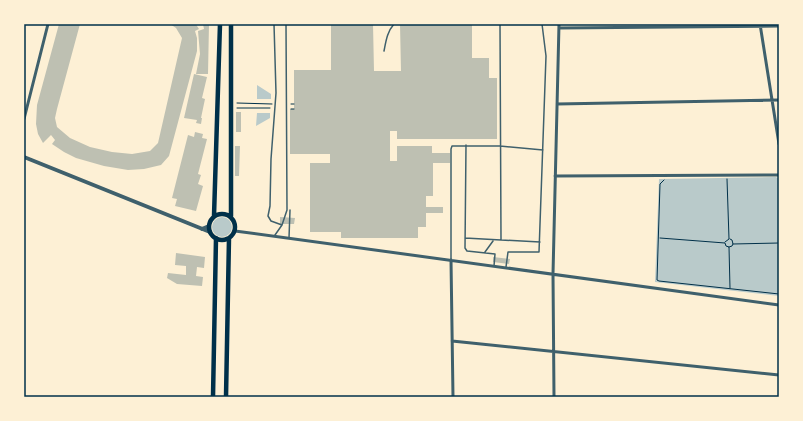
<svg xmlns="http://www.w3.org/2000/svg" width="803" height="421" viewBox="0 0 803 421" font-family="'IBM Plex Sans',sans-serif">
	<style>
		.green { fill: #b9caca }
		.building { fill: #bec0b2 }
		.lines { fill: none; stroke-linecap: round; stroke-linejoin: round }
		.path { stroke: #003049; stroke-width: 1 }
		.service { stroke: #3f606c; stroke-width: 1.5 }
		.minor { stroke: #3f606c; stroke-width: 3 }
		.tertiary { stroke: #3f606c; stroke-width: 4 }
		.secondary { stroke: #003049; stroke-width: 4.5 }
		.neatline { fill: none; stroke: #003049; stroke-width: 1.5 }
	</style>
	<rect width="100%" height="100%" fill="#fdf0d5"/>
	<path class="green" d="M257,85L271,94V99H257Z
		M257,113H270V118L256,126Z
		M776,177L779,179V296L655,282L659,179Z
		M212 227a10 10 0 1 1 20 0a10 10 0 1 1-20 0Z"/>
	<path class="building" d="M59,24H80L57,109L55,118L57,127L70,138L90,147L112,152L132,154L150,151L158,143L182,38L176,28L170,24H196L197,26L199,29L195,31L197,38V51L169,156L161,165L144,169L128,170L104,166L76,158L64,152L52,144L55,140L51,135L43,143L38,134L36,124L37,105Z
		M203,24H209L208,74H196L200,54L198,31L204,29Z
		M331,24H373L374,71H401L400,24H472V58H489V78H497V139H397V131H390V161H397V146H432V153H450V163H433V196H426V207H443V213H426V227H418V238H341V232H310V163H330V154H290V109H294V70H331Z
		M194,74L207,77L202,98L205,99L201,118H202L201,124L196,123L197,120L184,118Z
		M236,112H241V132H236Z
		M195,132L203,134L202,138L207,139L198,174L201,175L198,184L203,186L196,211L175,206L177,199L172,198L188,135L194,137Z
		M235,146H240L239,176H235Z
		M280,217L295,218L294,224H280Z
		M176,253L205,257L204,268L197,267L196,276L203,277L202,286L177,284L167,278L168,273L186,275V266L175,265Z
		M493,257L510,259L509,264L493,262Z"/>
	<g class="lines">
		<path class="path" d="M237,103L272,104
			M291,104H294
			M237,108H270
			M291,109H294
			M664,180L660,184L657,280L659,281L779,294
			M660,238L725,243L726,246L729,247L730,288
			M725,242L729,239L727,179
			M733,244L779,243
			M729,247L732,246L733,244L732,240L730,239"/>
		<path class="service" d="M274,24L276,93L271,159L270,206L268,216L271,221L282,225
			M500,24L501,240
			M384,51C386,41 387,32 394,24
			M466,145L465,248L467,251L495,254L494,266
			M275,235L282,225L287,210L286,24
			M289,238L290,210
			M465,238L540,242
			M485,252L493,241
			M451,260V149L452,146H500L543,150
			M506,267L508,252H539L546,56L542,24"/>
		<path class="minor" d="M760,24L779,144
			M559,28L779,26
			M557,104L779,100
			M24,119L48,24
			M555,176L779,175
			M235,231L779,305
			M451,260L453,397
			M452,341L779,375
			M554,397L553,274L559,24"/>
		<path class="tertiary" d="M24,157L210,232
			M202,229L209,226"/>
		<path class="secondary" d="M209 227a13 13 0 1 1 26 0a13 13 0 1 1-26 0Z
			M214,216L220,24
			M231,216V24
			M213,397L216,238
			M226,397L229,238"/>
	</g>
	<rect width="803" height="421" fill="none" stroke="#fdf0d5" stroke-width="50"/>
	<rect x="25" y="25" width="753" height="371" class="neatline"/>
</svg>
